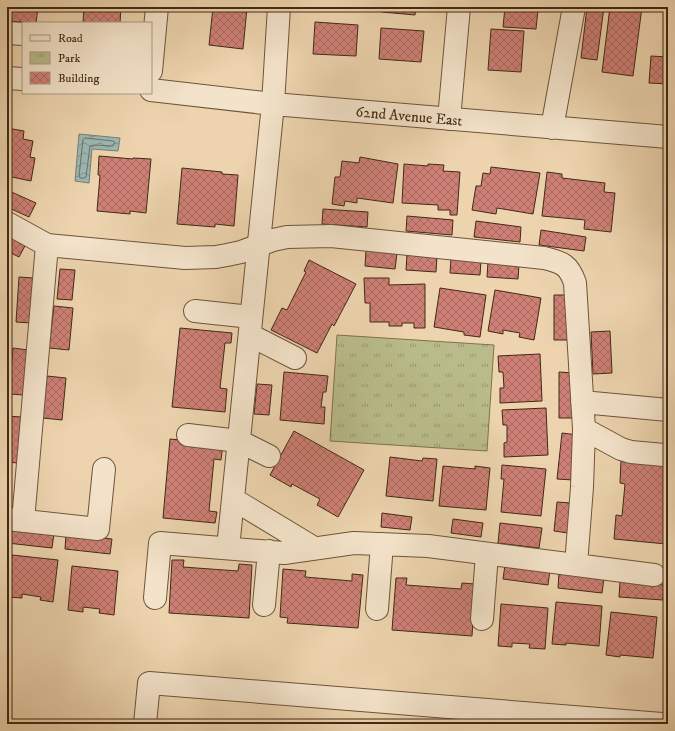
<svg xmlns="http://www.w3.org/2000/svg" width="675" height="731" viewBox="0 0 675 731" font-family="'IM FELL DW Pica',serif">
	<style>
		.park { fill: url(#park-tufts); stroke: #7e724f }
		.water { fill: url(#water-waves); stroke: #777e73 }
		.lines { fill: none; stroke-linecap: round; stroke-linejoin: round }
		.shore { stroke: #6e7064; stroke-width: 1 }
		.building { fill: url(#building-cross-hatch); stroke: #422914 }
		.minor-casing { stroke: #6d543a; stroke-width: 24 }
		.minor { stroke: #f3e3ca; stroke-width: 22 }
		.labels { text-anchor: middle; stroke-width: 3; stroke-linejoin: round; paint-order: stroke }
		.street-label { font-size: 15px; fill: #422914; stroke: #f3e3ca }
	</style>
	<defs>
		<pattern id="park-tufts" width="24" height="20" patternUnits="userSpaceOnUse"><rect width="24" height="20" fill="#b9bc8a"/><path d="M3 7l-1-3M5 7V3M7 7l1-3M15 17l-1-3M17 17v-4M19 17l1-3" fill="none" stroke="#989970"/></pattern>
		<pattern id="water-waves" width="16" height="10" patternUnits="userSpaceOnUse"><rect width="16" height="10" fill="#9bb7b3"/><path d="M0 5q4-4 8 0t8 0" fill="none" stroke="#809590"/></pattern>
		<pattern id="building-cross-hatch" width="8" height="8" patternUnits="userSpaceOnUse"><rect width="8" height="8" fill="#ce8076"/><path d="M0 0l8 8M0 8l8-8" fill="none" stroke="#a96960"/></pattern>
	</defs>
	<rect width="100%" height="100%" fill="#edd4ae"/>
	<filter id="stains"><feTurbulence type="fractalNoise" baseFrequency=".005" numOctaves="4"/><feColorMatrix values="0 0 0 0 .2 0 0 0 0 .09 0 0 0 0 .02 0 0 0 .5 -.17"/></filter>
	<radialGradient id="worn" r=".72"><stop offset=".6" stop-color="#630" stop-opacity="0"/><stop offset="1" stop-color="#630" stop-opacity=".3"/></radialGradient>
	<path class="park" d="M337,335L494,345L487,451L330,441Z"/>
	<path class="water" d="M79,134L120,138L118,151L92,149L89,183L75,181Z"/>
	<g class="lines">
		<path class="shore" d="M85,138L113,141L115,143L113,146L94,145L90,146L86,177L84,178H80L79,176L83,140Z"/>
	</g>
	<path class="building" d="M7,7L38,8L36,23L7,21Z
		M84,7H121L120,23H83Z
		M213,7L247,8L243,49L209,45Z
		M327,7H360V11L326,8Z
		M382,7H416L415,15L382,12Z
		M505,7L538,10L536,29L503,27Z
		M587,7H604L597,60L581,58Z
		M610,7H642L633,76L602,72Z
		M315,22L358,25L356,56L313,54Z
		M381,28L424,31L421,62L379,59Z
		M491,29L524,31L521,72L488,70Z
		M651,56L668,57V84L649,83Z
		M7,128L24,131L23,139L33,141L30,157L35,158L31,181L7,176Z
		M99,156L133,159V158L151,159L146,213L130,211V214L97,211L100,175H98Z
		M360,157L398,164L393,203L357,198V203L345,201L344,206L332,204L335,177H340L342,161L359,163Z
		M404,164L428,166V164L444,165L443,171L460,172L457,215H450V210H438V205L402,203Z
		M491,167L540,173L533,214L497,208L496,214L472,210L476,186H481L483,173L490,174Z
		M182,168L222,172V174L238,175L234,226L215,224V227L177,224Z
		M547,172L562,174V178L605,183L604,192L615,193L611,232L584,229L585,220L542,216Z
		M7,190L36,203L29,217L7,207Z
		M323,209L368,212L367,227L322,224Z
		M407,216L453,220L452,235L406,231Z
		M476,221L521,227L520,242L474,237Z
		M541,230L586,237L584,251L539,245Z
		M7,234L26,244L19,257L7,251Z
		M366,250L397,253L395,269L365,266Z
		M407,254L437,256L436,272L406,270Z
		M451,258L481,261L480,275L450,273Z
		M309,260L356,284L334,326L332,324L317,353L271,330L282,308L287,310L306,272L304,271Z
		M488,262L519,264L518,279L487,277Z
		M60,269L75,270L72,300L57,299Z
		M19,277L34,278L31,323L16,322Z
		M364,278H389V285L425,284V328H414V323H402V326H389V322H370V303H365Z
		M440,288L486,295L480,337L464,335V332L434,327Z
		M495,290L541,298L534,340L519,337L520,333L503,330V334L488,331Z
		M554,295H569V340H554Z
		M54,306L73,308L69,350L49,348Z
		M180,328L232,333L231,343H225L220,388L227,389L225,412L172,407Z
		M610,331L612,373L593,374L591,332Z
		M13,348L28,350L24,395L9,394Z
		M540,354L542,401L500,403V388H504L503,372H499L498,356Z
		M284,372L328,376L326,392H323L321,407H325L324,424L280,420Z
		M559,372L574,373V418H559Z
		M47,376L66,378L62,420L43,418Z
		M257,384L272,385L269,415L254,414Z
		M546,408L548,455L504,457V443L507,442V425H503L502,410Z
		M7,416L22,417L18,463L7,462Z
		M294,431L364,470L338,517L317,505L320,499L292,484L291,487L270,475Z
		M562,433L578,435L573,480L557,479Z
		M170,439L223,444L221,460L214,459L209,511L217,512L215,523L163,518Z
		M390,457L422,461L423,458L437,459L433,501L386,496Z
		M621,460L668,464V522L666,544L614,539L616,515L622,516L625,484L620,483Z
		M502,465L546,469L541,516L501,512L504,479H501Z
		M443,466L475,469V466L490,468L486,510L439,506Z
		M557,502L571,503L568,533L554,531Z
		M382,513L412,517L410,530L381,527Z
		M453,519L483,523L481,537L451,533Z
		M500,523L542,528L539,548L498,543Z
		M9,528L54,533L52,548L7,543Z
		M66,534L112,539L110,554L65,549Z
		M12,555L58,560L53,602L40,600L41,597L22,594V598L8,597Z
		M172,560H184L183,567L238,571L239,564L252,565L249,618L169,613Z
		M505,565L550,570L548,585L503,579Z
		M72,566L118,571L114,615L99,613L100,609L83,607V612L68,610Z
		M283,569L306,571L305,577L352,581V574L363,575L358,628L287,623L288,618L280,617Z
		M559,573L604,578L602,593L558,588Z
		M396,578H407L406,585L461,589L462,583L475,584L472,636L392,630Z
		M620,582L664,585L663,600L619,597Z
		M556,602L602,606L599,646L566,643V645L552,644Z
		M501,604L548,608L545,649L529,648L530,644L512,643V647L498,646Z
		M611,612L657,617L653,658L620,655V657L606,655Z"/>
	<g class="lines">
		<defs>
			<path id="minor" d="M7,33L23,34
				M151,71L157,7
				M7,78L23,79
				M151,90L273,104L668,137
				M449,119L459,7
				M552,128L574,7
				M7,223L47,245L185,258L216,257L227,255L241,252L273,240L287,237L331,236L544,258C562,262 569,265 575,283L584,429L582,487L576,565
				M195,311L251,317
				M250,335L295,358
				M582,402L668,410
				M584,429L621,449L631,452L664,455
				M188,435L239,441L269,456
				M233,499L314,548
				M7,519L98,529L104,469
				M23,521L47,245
				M228,548L273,104L279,7
				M155,598L160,543L284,553L354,543L428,546L654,575
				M264,605L269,551
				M377,609L382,544
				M482,619L487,554
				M145,724L149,683L662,724"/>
		</defs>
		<use href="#minor" class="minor-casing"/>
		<use href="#minor" class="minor"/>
	</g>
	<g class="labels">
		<g class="street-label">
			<text transform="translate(409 116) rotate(5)" y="5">62nd Avenue East</text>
		</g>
	</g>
	<rect width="675" height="731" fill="none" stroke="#edd4ae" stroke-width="24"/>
	<rect x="8" y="8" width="659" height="715" fill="none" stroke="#422914" stroke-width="2"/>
	<rect x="12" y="12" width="651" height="707" fill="none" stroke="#422914"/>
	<rect x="22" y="22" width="130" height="72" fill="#f3e3ca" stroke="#ac9981"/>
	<rect x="30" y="35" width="20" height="6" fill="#f3e3ca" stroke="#ac9981"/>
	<text x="58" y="42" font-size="12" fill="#422914">Road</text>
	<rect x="30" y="52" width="20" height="12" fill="url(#park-tufts)" stroke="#ac9981"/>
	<text x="58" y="62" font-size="12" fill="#422914">Park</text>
	<rect x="30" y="72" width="20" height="12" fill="url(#building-cross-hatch)" stroke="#ac9981"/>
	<text x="58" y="82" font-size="12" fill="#422914">Building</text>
	<rect width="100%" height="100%" filter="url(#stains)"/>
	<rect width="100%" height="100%" fill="url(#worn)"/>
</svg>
